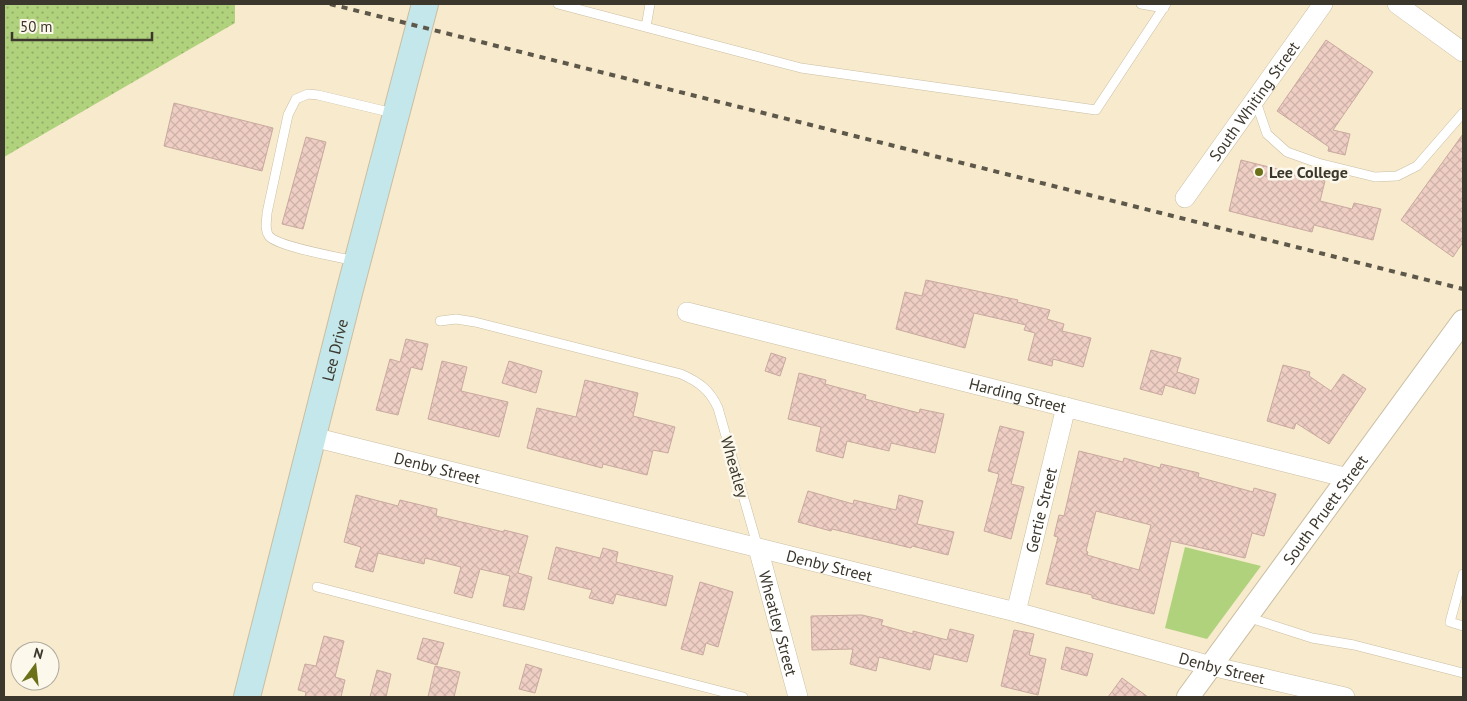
<svg xmlns="http://www.w3.org/2000/svg" width="1467" height="701" viewBox="0 0 1467 701" font-family="'PT Sans',sans-serif">
	<style>
		.green { fill: #b1d27d }
		.park { fill: url(#park-dots) }
		.building { fill: url(#building-cross-hatch); stroke: #c9a99f; fill-rule: evenodd }
		.lines { fill: none; stroke-linecap: round; stroke-linejoin: round }
		.service-casing { stroke: #cabea2; stroke-width: 10 }
		.minor-casing { stroke: #cabea2; stroke-width: 20 }
		.tertiary-casing { stroke: #cabea2; stroke-width: 24 }
		.secondary-casing { stroke: #cabea2; stroke-width: 28 }
		.service { stroke: #fff; stroke-width: 9 }
		.minor { stroke: #fff; stroke-width: 19 }
		.tertiary { stroke: #fff; stroke-width: 22 }
		.secondary { stroke: #c3e7ea; stroke-width: 26 }
		.rail { stroke: #5e584a; stroke-width: 4; stroke-dasharray: 6 6; stroke-linecap: butt }
		.poi-dot { fill: #6b7118; stroke: #fdf8ec; stroke-width: 2 }
		.labels { text-anchor: middle; stroke-width: 5; stroke-linejoin: round; paint-order: stroke }
		.street-label { font-size: 16px; fill: #3c372c; stroke: #fdf8ec }
		.poi-label { font-size: 16px; font-weight: bold; fill: #3c372c; stroke: #fdf8ec; text-anchor: start }
	</style>
	<defs>
		<pattern id="park-dots" width="8" height="8" patternUnits="userSpaceOnUse" patternTransform="scale(1.25)"><rect width="8" height="8" fill="#b1d27d"/><path d="M2 2h.1M6 6h.1" fill="none" stroke="#91ab67" stroke-width="1.8" stroke-linecap="round"/></pattern>
		<pattern id="building-cross-hatch" width="8" height="8" patternUnits="userSpaceOnUse" patternTransform="scale(1.25)"><rect width="8" height="8" fill="#efcec4"/><path d="M0 0l8 8M0 8l8-8" fill="none" stroke="#ceb2a9"/></pattern>
	</defs>
	<rect width="100%" height="100%" fill="#f7eacd"/>
	<path class="green" d="M1185,547L1261,566L1207,639L1165,628Z"/>
	<path class="park" d="M4,4H235V23L4,157Z"/>
	<path class="building" d="M1326,40L1373,72L1333,130L1350,134L1345,155L1328,151L1329,147L1277,111Z
		M174,103L273,128L262,171L164,146Z
		M1463,134V242L1453,257L1401,220Z
		M306,137L326,142L303,229L282,224Z
		M1241,160L1325,181L1320,201L1352,209L1354,203L1381,209L1373,240L1314,225L1312,232L1229,211Z
		M926,280L1018,300L1017,302L1050,310L1047,319L1064,324L1062,331L1091,338L1083,367L1053,359L1052,366L1028,360L1035,333L1024,330L1026,325L974,313L965,348L896,329L905,292L922,296Z
		M406,339L428,344L422,370L411,367L398,415L376,410L390,359L400,362Z
		M1151,350L1181,358L1177,372L1199,379L1195,394L1165,385L1162,395L1140,389Z
		M771,353L786,358L780,376L765,371Z
		M442,361L467,367L461,391L508,402L499,437L428,419Z
		M509,361L542,371L536,393L502,383Z
		M1283,365L1310,372L1309,376L1331,391L1343,374L1366,389L1329,444L1296,423L1294,429L1267,421Z
		M799,373L826,380L825,384L866,395L865,399L919,413L920,409L944,414L935,453L891,443L889,451L847,441L843,458L816,451L821,427L788,419Z
		M585,380L638,393L633,416L675,427L668,453L653,450L647,475L603,464L602,468L527,448L537,408L576,417Z
		M1000,426L1024,432L1011,484L1024,487L1011,539L984,531L999,474L988,471Z
		M1079,451L1123,462L1124,458L1160,468L1161,464L1199,473L1198,477L1253,492L1254,488L1276,494L1264,536L1252,533L1245,558L1171,541L1154,614L1110,603L1092,598V595L1046,584L1058,537L1054,536L1059,515L1064,516ZM1096,511L1151,525L1139,570L1087,555L1088,552L1086,551Z
		M808,491L853,504L854,500L896,510L899,495L923,501L917,524L954,532L948,555L912,546L911,548L832,529L831,531L798,522Z
		M356,495L398,506L400,500L437,509L436,516L504,532V530L528,536L518,573L532,577L524,610L503,606L510,576L480,569L472,598L454,593L461,567L425,558L424,564L378,553L373,572L355,567L361,547L344,542Z
		M556,547L600,558L603,548L618,552L616,562L673,576L666,606L616,594L613,604L589,598L592,590L548,579Z
		M700,582L733,592L718,647L706,643L703,655L681,649Z
		M862,615L883,620L881,625L913,634V631L947,640L950,629L974,635L967,662L934,654L930,670L879,657L876,671L850,664L853,649L812,650L811,616Z
		M1014,630L1034,634L1029,655L1046,659L1038,695L1001,686Z
		M324,636L344,641L335,677L345,680L341,697H305L306,692L298,690L305,664L316,666Z
		M423,638L444,643L437,665L417,659Z
		M1066,647L1093,654L1087,676L1061,669Z
		M526,664L542,669L535,693L519,689Z
		M435,666L460,672L454,697H428Z
		M377,670L391,674L386,697H370Z
		M1122,678L1148,697H1108Z"/>
	<g class="lines">
		<defs>
			<path id="service" d="M558,4L801,68L1096,110L1166,4
				M1141,4L1164,8
				M646,27L650,4
				M1255,99L1267,134L1287,152L1318,163L1375,177L1397,176L1417,166L1463,113
				M355,261C339,257 278,247 269,236C264,229 267,220 267,213L288,115L296,99L308,94L318,95L393,113
				M440,321L456,319L475,322L681,374C699,382 710,390 718,408L758,548
				M1463,574L1450,622L1463,626
				M317,587L743,697
				M1247,617L1312,638L1354,645L1463,673"/>
			<g id="minor">
				<path d="M1397,4L1463,52"/>
				<path id="s1" d="M1185,198L1323,4"/>
				<path id="s2" d="M687,312L1348,478"/>
				<path id="s3" d="M313,437L1016,612L1211,666L1345,697"/>
				<path id="s4" d="M758,548L798,697"/>
				<path id="s5" d="M1016,612L1066,407"/>
			</g>
			<g id="tertiary">
				<path id="s6" d="M1188,697L1463,321"/>
			</g>
			<g id="secondary">
				<path id="s7" d="M247,697L349,293L425,4"/>
			</g>
		</defs>
		<use href="#service" class="service-casing"/>
		<use href="#minor" class="minor-casing"/>
		<use href="#tertiary" class="tertiary-casing"/>
		<use href="#secondary" class="secondary-casing"/>
		<use href="#service" class="service"/>
		<use href="#minor" class="minor"/>
		<use href="#tertiary" class="tertiary"/>
		<use href="#secondary" class="secondary"/>
		<path class="rail" d="M330,4L1463,289"/>
	</g>
	<circle class="poi-dot" cx="1259" cy="172" r="5"/>
	<g class="labels">
		<g class="street-label">
			<text dy="6" stroke="none"><textPath href="#s1" startOffset="119">South Whiting Street</textPath></text>
			<text dy="6" stroke="none"><textPath href="#s7" startOffset="358">Lee Drive</textPath></text>
			<text dy="6" stroke="none"><textPath href="#s2" startOffset="341">Harding Street</textPath></text>
			<text transform="translate(735 467) rotate(74)" y="6">Wheatley</text>
			<text dy="6" stroke="none"><textPath href="#s3" startOffset="128">Denby Street</textPath></text>
			<text dy="6" stroke="none"><textPath href="#s6" startOffset="232">South Pruett Street</textPath></text>
			<text dy="6" stroke="none"><textPath href="#s5" startOffset="105">Gertie Street</textPath></text>
			<text dy="6" stroke="none"><textPath href="#s3" startOffset="532">Denby Street</textPath></text>
			<text dy="6" stroke="none"><textPath href="#s4" startOffset="78">Wheatley Street</textPath></text>
			<text dy="6" stroke="none"><textPath href="#s3" startOffset="938">Denby Street</textPath></text>
		</g>
		<g class="poi-label">
			<text x="1269" y="178">Lee College</text>
		</g>
	</g>
	<rect width="1467" height="701" fill="none" stroke="#3c372c" stroke-width="10"/>
	<g transform="translate(35 666) rotate(15)"><circle r="24" fill="#fdf8ec" stroke="#b0ab9f"/>
	<path d="M0-4L9 19L0 12L-9 19Z" fill="#6b7118"/>
	<text y="-8" font-size="14" font-weight="bold" text-anchor="middle" fill="#3c372c">N</text>
	</g>
	<path d="M12 32v8h140v-8" fill="none" stroke="#3c372c" stroke-width="2.5"/>
	<text x="20" y="32" font-size="15" fill="#3c372c" stroke="#fdf8ec" stroke-width="4" paint-order="stroke">50 m</text>
</svg>
